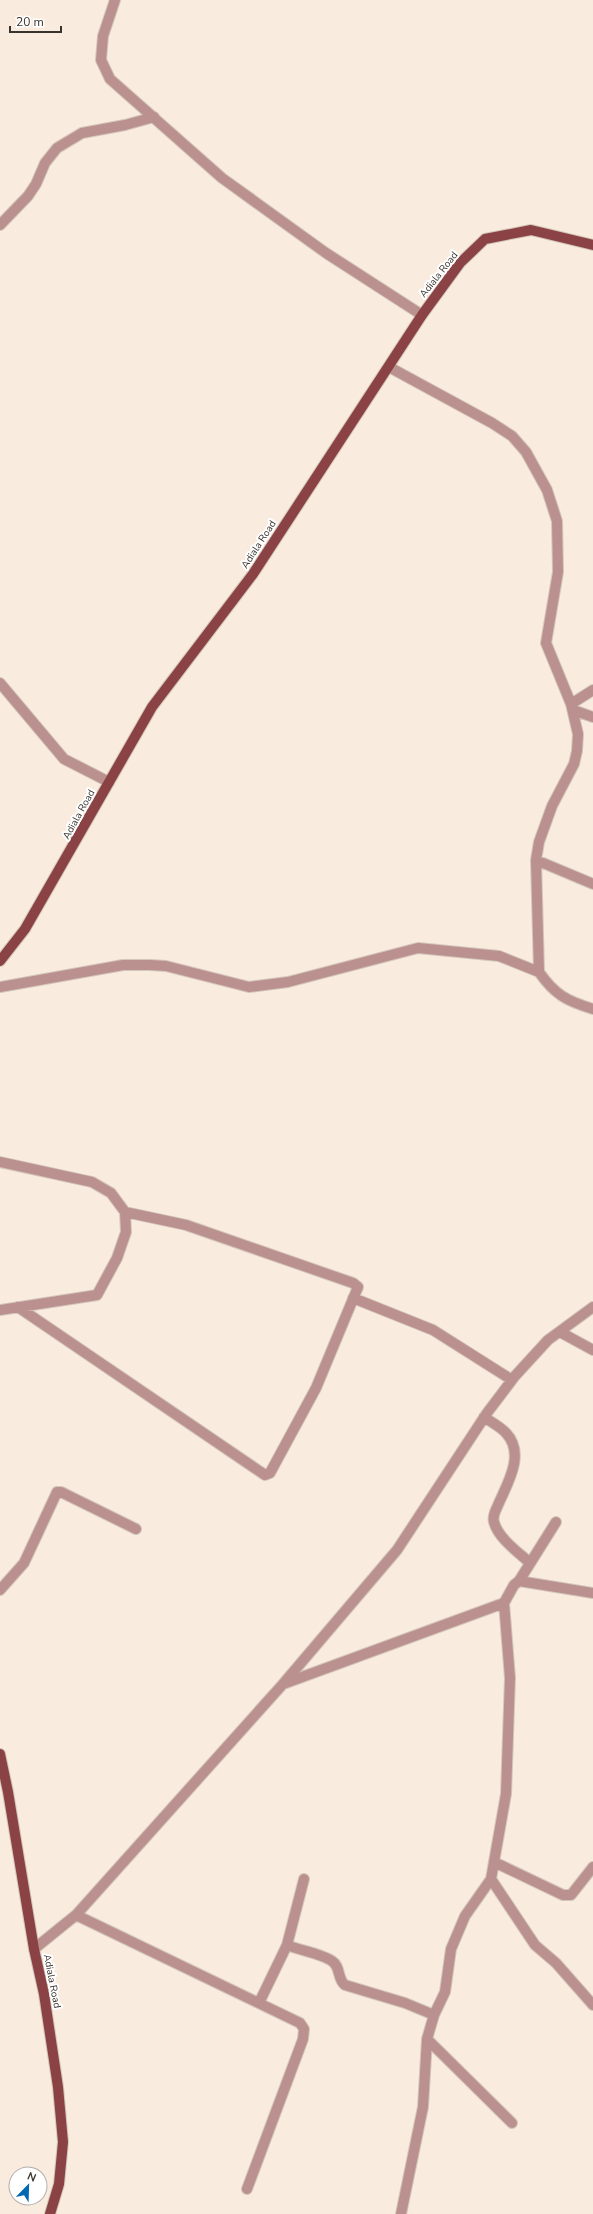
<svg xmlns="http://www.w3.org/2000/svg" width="593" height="2214" viewBox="0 0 593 2214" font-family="'Nunito Sans',sans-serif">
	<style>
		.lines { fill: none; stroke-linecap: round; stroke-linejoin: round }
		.minor-casing { stroke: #d3c6ba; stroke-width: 12 }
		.tertiary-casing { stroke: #d3c6ba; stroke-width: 12 }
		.primary-casing { stroke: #d3c6ba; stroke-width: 12 }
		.minor { stroke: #bb9190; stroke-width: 10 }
		.tertiary { stroke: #bb9190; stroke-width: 10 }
		.primary { stroke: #8a4245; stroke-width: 10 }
		.labels { text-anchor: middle; stroke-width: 4; stroke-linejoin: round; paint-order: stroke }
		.street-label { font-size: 10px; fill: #39332e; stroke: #fff }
	</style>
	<rect width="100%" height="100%" fill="#f9ebdd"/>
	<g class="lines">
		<defs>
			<path id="minor" d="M0,225L28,196L36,184L45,163L57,148L82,133L125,125L154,117
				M389,367L492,423L512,436L526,452L547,490L557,521L558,572L546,643L571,704L578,734L577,751L574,764L552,806L539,842L536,860L539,972C555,995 567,1001 593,1009
				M0,683L64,759L109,782
				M571,704L593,690
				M573,710L593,717
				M536,860L593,884
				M0,987L123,965H150L166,966L249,987L288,982L418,948L499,956L539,972
				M0,1162L92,1182L111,1193L125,1212L126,1232L117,1258L97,1295L0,1310
				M353,1298L433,1330L512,1380
				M18,1307L265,1475L270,1473L316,1388L358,1287L353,1283L186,1225L125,1212
				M560,1332L593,1350
				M484,1417C491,1422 501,1427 506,1433C526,1454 507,1484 498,1505C496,1510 492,1516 494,1522C498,1538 518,1552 530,1563
				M519,1581L556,1522
				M0,1590L24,1563L57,1492H61L136,1529
				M504,1603L514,1585L519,1581L593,1593
				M283,1684L504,1603L510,1678L506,1794L491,1879L535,1945L556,1963L593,2005
				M494,1862L563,1895H571L593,1867
				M76,1915L300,2023L304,2029L303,2039L247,2189
				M287,1945C299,1950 322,1954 332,1961C341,1967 337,1979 345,1985L405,2003L434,2015
				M34,1949L76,1915L283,1684L397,1550L487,1413L515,1376L548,1340L593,1307
				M259,2003L287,1945L304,1879
				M427,2039L512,2123
				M401,2214L423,2107L427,2039L434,2015L445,1992L451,1949L465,1916L491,1879"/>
			<path id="tertiary" d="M115,0L103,36L101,60L110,79L222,178L326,253L422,315"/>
			<path id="primary" d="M0,961L25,929L152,707L253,574L422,315L460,263L485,239L531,230L593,245
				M0,1754L8,1792L34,1949L44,1994L58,2087L63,2142L59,2184L50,2214"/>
		</defs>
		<use href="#minor" class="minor-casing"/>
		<use href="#tertiary" class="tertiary-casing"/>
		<use href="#primary" class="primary-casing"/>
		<use href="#minor" class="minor"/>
		<use href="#tertiary" class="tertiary"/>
		<use href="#primary" class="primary"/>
	</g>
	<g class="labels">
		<g class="street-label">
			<text transform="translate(438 274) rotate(-52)" y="4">Adiala Road</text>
			<text transform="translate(258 544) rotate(-57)" y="4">Adiala Road</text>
			<text transform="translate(78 814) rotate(-61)" y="4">Adiala Road</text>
			<text transform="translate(53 1981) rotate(79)" y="4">Adiala Road</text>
		</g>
	</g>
	<g transform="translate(28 2186) rotate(23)"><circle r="19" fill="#ffffff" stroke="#b0adab"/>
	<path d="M0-3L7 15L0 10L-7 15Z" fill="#0069b4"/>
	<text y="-6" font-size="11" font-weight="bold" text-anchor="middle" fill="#39332e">N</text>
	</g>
	<path d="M10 26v6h51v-6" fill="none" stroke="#39332e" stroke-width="2"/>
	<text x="16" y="26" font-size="12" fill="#39332e" stroke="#ffffff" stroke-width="3" paint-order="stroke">20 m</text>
</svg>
